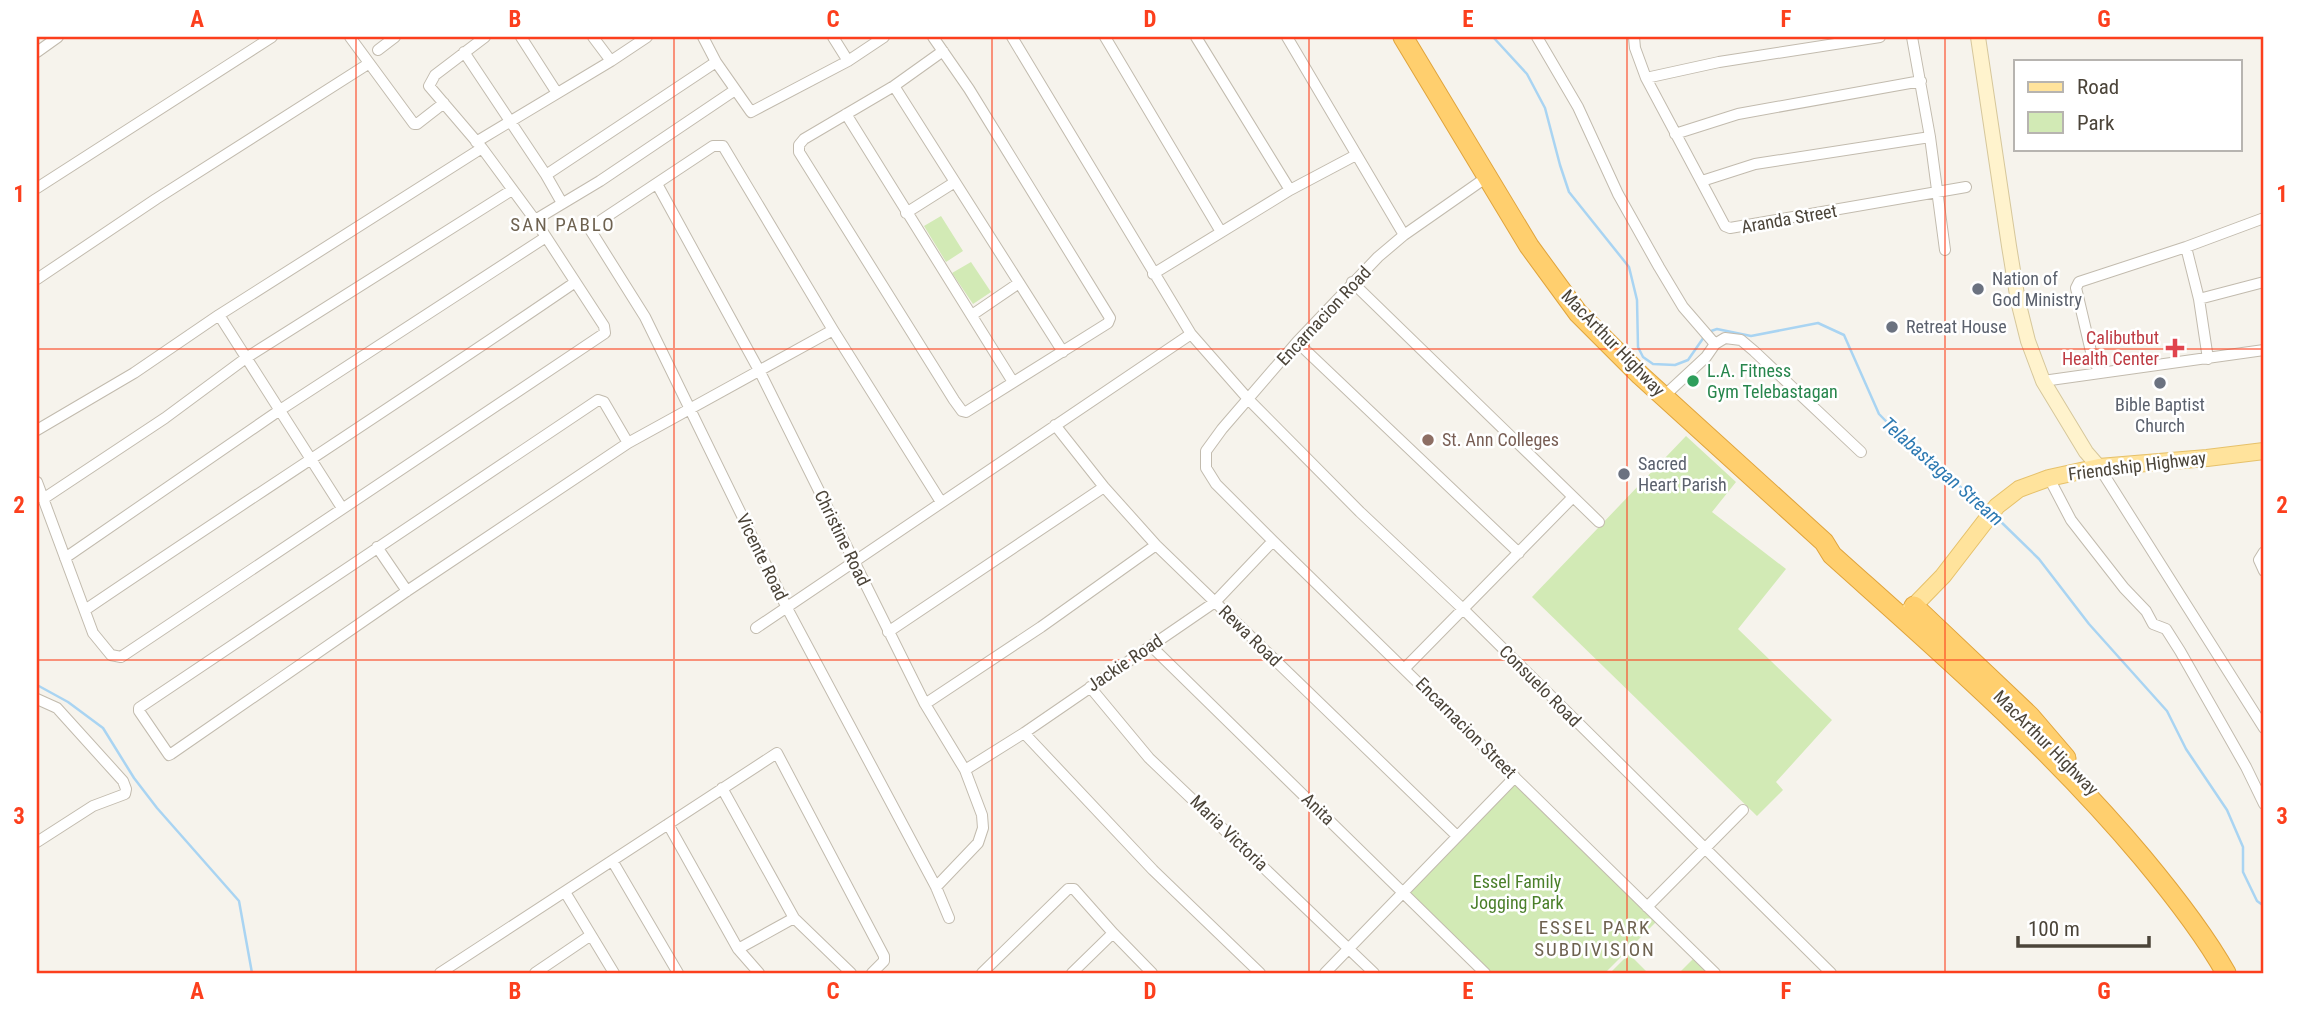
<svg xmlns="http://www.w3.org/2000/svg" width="2301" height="1010" viewBox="0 0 2301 1010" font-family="'Roboto Condensed',sans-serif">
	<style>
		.green { fill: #d2eab5 }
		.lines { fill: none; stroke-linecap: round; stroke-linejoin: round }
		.stream { stroke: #a9d4f2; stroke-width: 2.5 }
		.street-casing { stroke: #c2bbae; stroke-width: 12 }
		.secondary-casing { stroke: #d6c79b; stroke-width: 16 }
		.primary-casing { stroke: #e6c16a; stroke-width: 18 }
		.highway-casing { stroke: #e0a43c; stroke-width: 21 }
		.street { stroke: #fff; stroke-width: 10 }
		.secondary { stroke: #fff3cd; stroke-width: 14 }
		.primary { stroke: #ffe39c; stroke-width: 16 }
		.highway { stroke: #ffcf6e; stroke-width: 19 }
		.grid { fill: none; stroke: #fc3f1d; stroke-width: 2; stroke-opacity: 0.55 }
		.worship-dot { fill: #6b7280; stroke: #fff; stroke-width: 2.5 }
		.health-dot { fill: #e0444e; stroke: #fff; stroke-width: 2.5 }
		.leisure-dot { fill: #2e9e5b; stroke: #fff; stroke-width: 2.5 }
		.education-dot { fill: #8d6e63; stroke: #fff; stroke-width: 2.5 }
		.labels { text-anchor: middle; stroke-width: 5; stroke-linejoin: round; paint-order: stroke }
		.street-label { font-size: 18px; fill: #4b4439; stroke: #fff }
		.worship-label { font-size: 18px; fill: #5b616d; stroke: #fff; text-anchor: start }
		.health-label { font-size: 18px; fill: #be3a42; stroke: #fff; text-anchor: end }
		.leisure-label { font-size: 18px; fill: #27864d; stroke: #fff; text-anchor: start }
		.education-label { font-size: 18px; fill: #785e54; stroke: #fff; text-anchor: start }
		.park-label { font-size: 18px; fill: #4a7f2a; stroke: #fff }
		.neighbourhood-label { font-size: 19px; letter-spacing: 2px; fill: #6e6250; stroke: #fff }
		.water-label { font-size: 19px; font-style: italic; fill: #2e7ab2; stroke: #fff }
		.neatline { fill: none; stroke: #fc3f1d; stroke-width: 2.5 }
		.grid-label { font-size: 23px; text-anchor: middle; font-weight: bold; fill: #fc3f1d }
	</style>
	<rect width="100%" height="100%" fill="#f6f3ec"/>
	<path class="green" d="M941,216L963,251L946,262L924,226Z
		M971,262L991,292L973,304L952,273Z
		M1686,436L1736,482L1712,512L1786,569L1738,629L1832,720L1776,782L1783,790L1757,816L1532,597Z
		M1516,781L1657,921L1605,973H1487L1406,892Z
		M1629,954L1648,973H1613L1611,972Z
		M1695,957L1712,973H1679Z"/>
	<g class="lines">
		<path class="stream" d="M1493,37L1527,74L1545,108L1560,165L1569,192L1629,267L1637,300L1638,347L1643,357L1653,364L1675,365L1688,360L1704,337
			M1708,332L1717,329L1751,336L1818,323L1844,335L1879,414L1914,450L1987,508
			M1997,518L2039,559L2089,624L2167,711L2186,749L2227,810L2243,847V872L2257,901L2264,906
			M37,685L68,702L103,728L134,778L157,808L239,901L252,973"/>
		<defs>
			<path id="street" d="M350,37L414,124H417L444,103
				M521,37L557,93
				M593,37L611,61
				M703,37L716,62L751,112L848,61L884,37
				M833,37L848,61
				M933,37L969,89L1110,318L1108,323L966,412L962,411L954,400L799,152V145L804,139L894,86L943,51
				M1012,37L1191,334L1249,400L1360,512L1463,609L1831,973
				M1105,37L1221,232
				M1196,37L1290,190
				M1287,37L1404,235
				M1537,37L1578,107L1618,194L1659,267L1683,307L1715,344
				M1634,37L1635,48L1646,78L1725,226L1730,228L1966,187
				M1912,37L1930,137L1945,250
				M378,50L395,37
				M37,52L58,37
				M464,52L546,175L562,203
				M1646,78L1719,62L1880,37
				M894,86L1063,352
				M846,114L1013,382
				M1675,134L1738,114L1921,81
				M476,142L611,61L647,37
				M546,175L716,62
				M1487,177L1404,235L1378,257L1297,342L1222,429L1206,451V468L1216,484L1273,541L1715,973
				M1702,181L1755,164L1930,137
				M657,184L760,372L925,704L965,770L982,815L983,828L978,843L936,887
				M37,188L272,37
				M906,213L955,182
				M535,220L600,181L735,90
				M2186,247L2199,299L2208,359
				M1153,274L1290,190L1356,155
				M37,279L156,199L368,64
				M1352,282L1599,522
				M2199,299L2264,282
				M219,315L342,508
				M972,315L1019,283
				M1297,342L1519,553
				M2101,373L2093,360L2076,288L2079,282L2186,247L2264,218
				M2043,381L2264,350
				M1664,396L1706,357L1715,344L1725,338L1741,340L1754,351L1861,452
				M1055,425L1104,487L1156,545L1457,836
				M37,430L134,373L219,315L482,148
				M628,443L604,402L598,400L139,708V711L169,755L171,754L407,591L628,443L833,330
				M2099,467L2264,728
				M2049,478L2071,520L2124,588L2146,611L2153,624L2166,629L2180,651L2246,767L2264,804
				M37,482L93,633L111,655L121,657L605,333L604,326L535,220L482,148L429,86L435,75L485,37
				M43,499L165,418L246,358L512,190
				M941,502L833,330L723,146H713L591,227V231L645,317L787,608L936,887L949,918
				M377,547L407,591
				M2264,552L2259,560L2264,571
				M65,558L280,410L546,237
				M85,610C247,500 412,394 574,283
				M756,628L1191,334
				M888,632L1104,487
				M1151,646L1485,973
				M1405,668L1573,497
				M1090,687L1149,758L1374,973
				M37,699L57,708L123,781L126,789L125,794L93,806L37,842
				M925,704L1041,627L1156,545
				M1024,733L1153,870L1260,973
				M965,770L1024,733L1215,602L1273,541
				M722,788L794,918L851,973
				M668,824L738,949L759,973
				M613,862L678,973
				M565,892L614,973
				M1647,907L1743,810
				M738,949L794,918
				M440,973L777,753L884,956V961L872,973
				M535,973L591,935
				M982,973L1068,889H1074L1113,933L1152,973
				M1072,973L1113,933
				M1325,973L1515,777"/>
			<path id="secondary" d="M1978,37L2009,246L2018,301L2028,341L2043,381L2086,452L2099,467"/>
			<path id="primary" d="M1907,613L1943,576L1997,506L2019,489L2049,478L2099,467L2207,458L2264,451"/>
			<path id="highway" d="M1403,37L1529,246L1578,313L1640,375L1824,542L1832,555C1939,651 2049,746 2142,857C2172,893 2203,932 2226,973
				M1914,606L2030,716L2066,758"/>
		</defs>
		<use href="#street" class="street-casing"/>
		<use href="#secondary" class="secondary-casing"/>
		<use href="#primary" class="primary-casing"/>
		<use href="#highway" class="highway-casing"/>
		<use href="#street" class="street"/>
		<use href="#secondary" class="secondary"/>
		<use href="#primary" class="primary"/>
		<use href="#highway" class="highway"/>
	</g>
	<path class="grid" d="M356,37V973M674,37V973M992,37V973M1309,37V973M1627,37V973M1945,37V973M37,349H2264M37,660H2264"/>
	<g class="worship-dot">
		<circle cx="1978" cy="289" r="7"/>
		<circle cx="1892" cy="327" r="7"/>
		<circle cx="2160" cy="383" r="7"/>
		<circle cx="1624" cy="474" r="7"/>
	</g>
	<path class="health-dot" d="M2171.5 337.5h7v7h7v7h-7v7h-7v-7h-7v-7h7z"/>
	<circle class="leisure-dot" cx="1693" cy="381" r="7"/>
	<circle class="education-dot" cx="1428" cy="440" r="7"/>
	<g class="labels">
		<g class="street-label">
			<text transform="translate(1789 219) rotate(-10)" y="6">Aranda Street</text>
			<text transform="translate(1324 316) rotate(-47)" y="6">Encarnacion Road</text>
			<text transform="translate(1613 343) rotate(46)" y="6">MacArthur Highway</text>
			<text transform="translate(2137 466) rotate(-7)" y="6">Friendship Highway</text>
			<text transform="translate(842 538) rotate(64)" y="6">Christine Road</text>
			<text transform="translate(762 557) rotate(64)" y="6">Vicente Road</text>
			<text transform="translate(1250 636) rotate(44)" y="6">Rewa Road</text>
			<text transform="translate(1125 663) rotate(-34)" y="6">Jackie Road</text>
			<text transform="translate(1540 686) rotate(45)" y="6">Consuelo Road</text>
			<text transform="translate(1466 728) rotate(45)" y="6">Encarnacion Street</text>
			<text transform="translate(2046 743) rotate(45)" y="6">MacArthur Highway</text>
			<text transform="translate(1318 809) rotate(44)" y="6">Anita</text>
			<text transform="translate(1229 833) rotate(44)" y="6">Maria Victoria</text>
		</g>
		<g class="worship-label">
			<text x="1992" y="285">Nation of<tspan x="1992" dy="21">God Ministry</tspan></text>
			<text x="1906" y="333">Retreat House</text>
			<text x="2160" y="411" text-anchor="middle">Bible Baptist<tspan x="2160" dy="21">Church</tspan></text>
			<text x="1638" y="470">Sacred<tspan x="1638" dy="21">Heart Parish</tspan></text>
		</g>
		<g class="health-label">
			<text x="2159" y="344">Calibutbut<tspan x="2159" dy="21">Health Center</tspan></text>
		</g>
		<g class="leisure-label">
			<text x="1707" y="377">L.A. Fitness<tspan x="1707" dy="21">Gym Telebastagan</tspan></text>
		</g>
		<g class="education-label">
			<text x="1442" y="446">St. Ann Colleges</text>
		</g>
		<g class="park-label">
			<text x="1517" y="888">Essel Family<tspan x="1517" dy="21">Jogging Park</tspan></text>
		</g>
		<g class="neighbourhood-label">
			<text x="563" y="231">SAN PABLO</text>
			<text x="1595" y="934">ESSEL PARK<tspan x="1595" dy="22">SUBDIVISION</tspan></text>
		</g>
		<g class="water-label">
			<text transform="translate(1943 471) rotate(41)" y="7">Telabastagan Stream</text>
		</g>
	</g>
	<rect width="2301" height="1010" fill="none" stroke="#ffffff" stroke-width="77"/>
	<rect x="2014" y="60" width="228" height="91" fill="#ffffff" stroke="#b7b4b0" stroke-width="2"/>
	<rect x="2028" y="82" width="35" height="10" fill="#ffe39c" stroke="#b7b4b0" stroke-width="2"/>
	<text x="2077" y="94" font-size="21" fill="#4b4439">Road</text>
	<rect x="2028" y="112" width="35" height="21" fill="#d2eab5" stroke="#b7b4b0" stroke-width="2"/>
	<text x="2077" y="130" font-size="21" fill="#4b4439">Park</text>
	<path d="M2018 936v10h131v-10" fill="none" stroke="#4b4439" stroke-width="3.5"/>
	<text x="2028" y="936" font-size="21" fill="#4b4439" stroke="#ffffff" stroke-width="5" paint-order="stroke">100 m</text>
	<rect x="38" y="38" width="2224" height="934" class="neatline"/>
	<g class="grid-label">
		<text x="197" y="27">A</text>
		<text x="515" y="27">B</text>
		<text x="833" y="27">C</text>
		<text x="1150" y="27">D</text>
		<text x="1468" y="27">E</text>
		<text x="1786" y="27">F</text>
		<text x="2104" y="27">G</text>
		<text x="19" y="202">1</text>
		<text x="2282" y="202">1</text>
		<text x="19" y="513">2</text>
		<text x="2282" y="513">2</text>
		<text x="19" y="824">3</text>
		<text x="2282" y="824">3</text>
		<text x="197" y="999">A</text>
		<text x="515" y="999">B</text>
		<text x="833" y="999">C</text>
		<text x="1150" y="999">D</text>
		<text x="1468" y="999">E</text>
		<text x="1786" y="999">F</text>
		<text x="2104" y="999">G</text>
	</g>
</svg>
